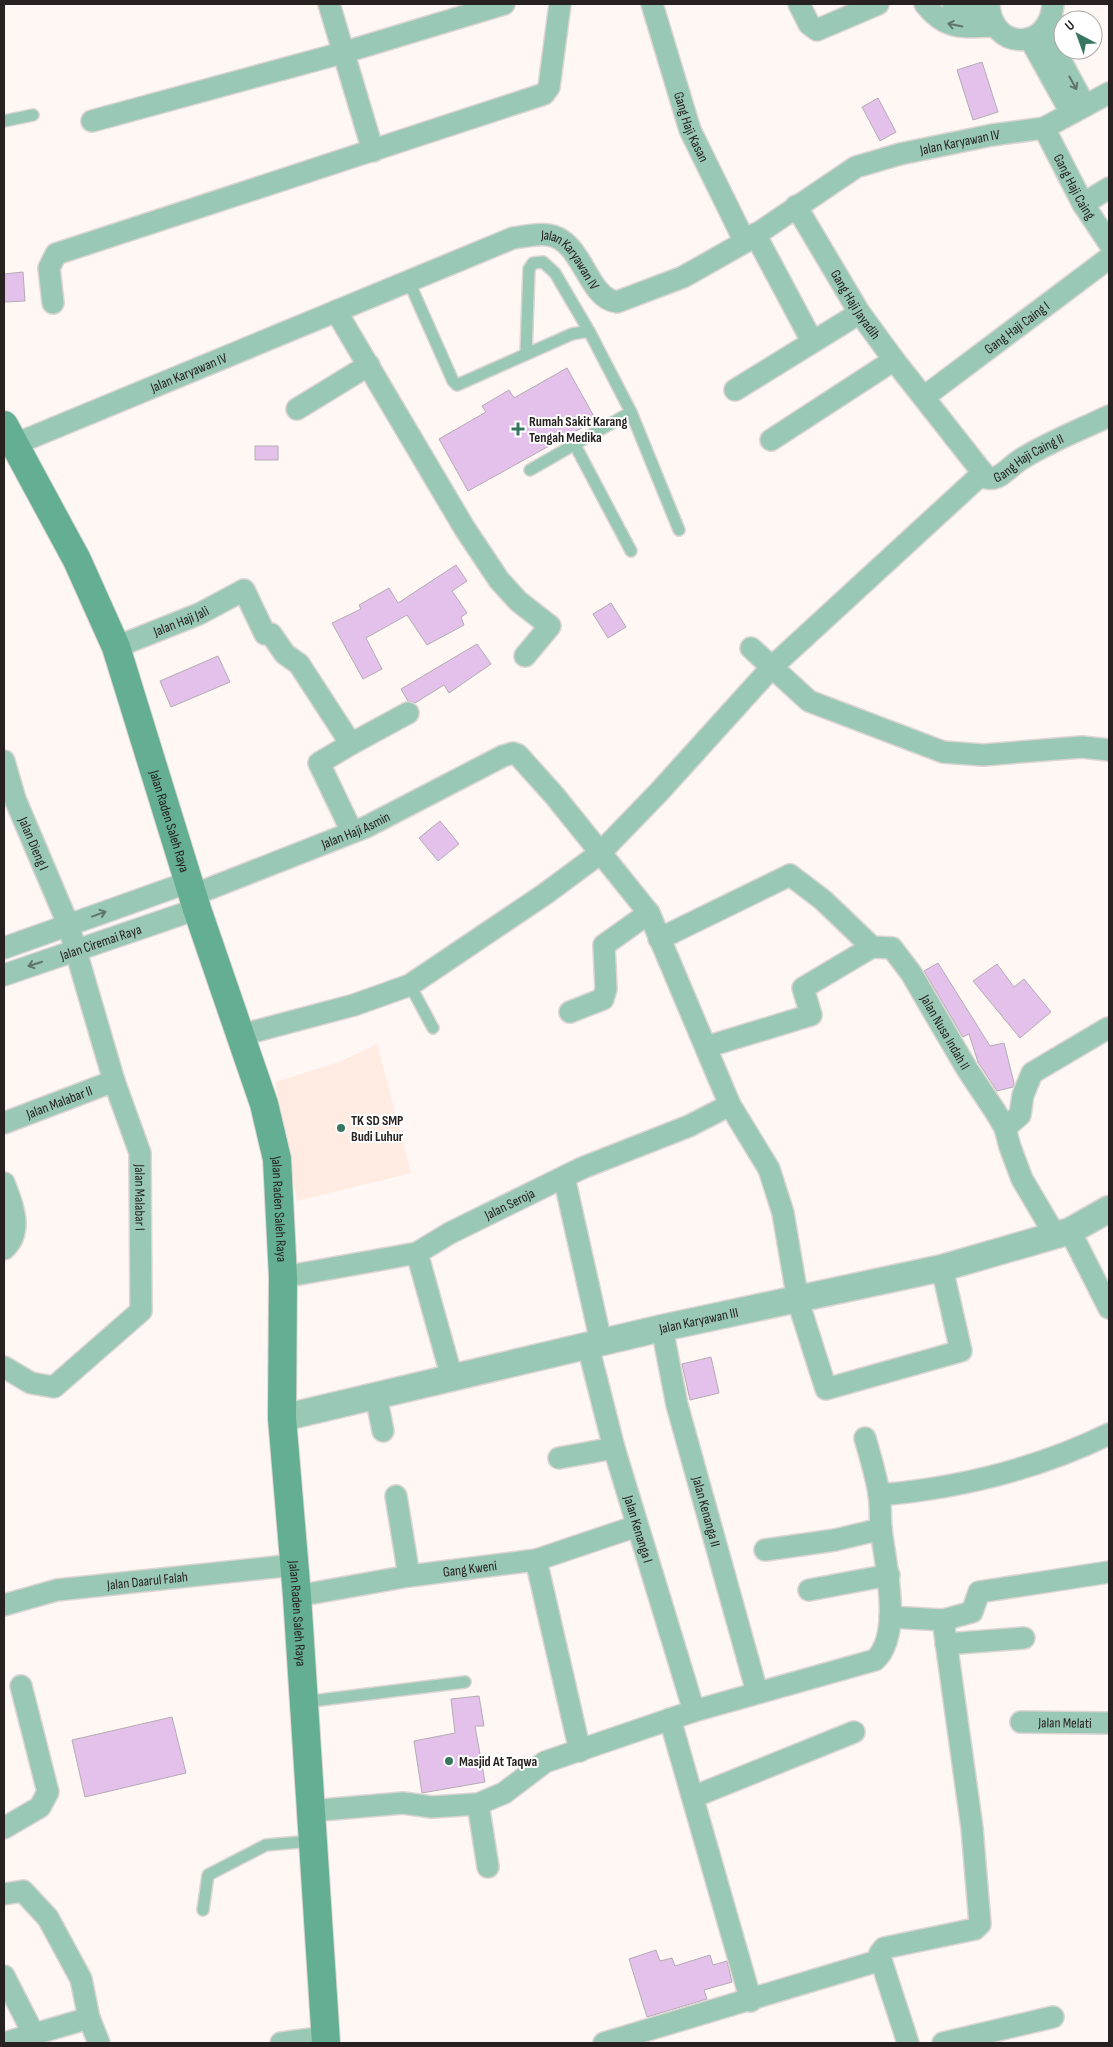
<svg xmlns="http://www.w3.org/2000/svg" width="1113" height="2047" viewBox="0 0 1113 2047" font-family="'Sofia Sans Condensed',sans-serif">
	<style>
		.built { fill: #ffebe1 }
		.building { fill: #e4c1ea; stroke: #b4acb5 }
		.lines { fill: none; stroke-linecap: round; stroke-linejoin: round }
		.service-casing { stroke: #dcd5d2; stroke-width: 14 }
		.minor-casing { stroke: #dcd5d2; stroke-width: 24 }
		.tertiary-casing { stroke: #dcd5d2; stroke-width: 29 }
		.secondary-casing { stroke: #dcd5d2; stroke-width: 30 }
		.service { stroke: #99c8b5; stroke-width: 11 }
		.minor { stroke: #99c8b5; stroke-width: 21 }
		.tertiary { stroke: #99c8b5; stroke-width: 26 }
		.secondary { stroke: #64af94; stroke-width: 28 }
		.oneway { stroke: #60756a }
		.poi-dot { fill: #387661; stroke: #fff; stroke-width: 2 }
		.labels { text-anchor: middle; stroke-width: 4; stroke-linejoin: round; paint-order: stroke }
		.street-label { font-size: 14px; fill: #272220; stroke: #fff }
		.poi-label { font-size: 14px; font-weight: bold; fill: #272220; stroke: #fff; text-anchor: start }
	</style>
	<rect width="100%" height="100%" fill="#fff7f4"/>
	<path class="built" d="M377,1044L411,1173L297,1201L275,1082L339,1062Z"/>
	<path class="building" d="M982,62L998,112L973,120L957,70Z
		M878,98L896,132L880,141L862,107Z
		M23,272L25,301L4,302V274Z
		M567,368L596,420L468,491L439,439L486,412L482,406L509,390L514,398Z
		M255,446H278V460H255Z
		M456,565L467,581L452,591L467,613L461,617L464,625L427,645L407,615L366,638L382,669L363,679L332,623L361,609L359,605L389,588L398,603Z
		M611,603L626,627L608,638L593,614Z
		M477,644L491,664L449,693L444,685L415,703L408,701L401,689Z
		M218,656L230,682L171,707L160,681Z
		M440,821L459,844L438,861L419,838Z
		M938,963L990,1046L1004,1043L1014,1083L1013,1087L997,1091L978,1062L969,1034L963,1037L924,971Z
		M997,964L1014,987L1024,979L1051,1012L1020,1038L973,981Z
		M711,1357L719,1393L690,1400L682,1364Z
		M479,1696L484,1726H475L485,1782L422,1793L414,1741L455,1733L451,1699Z
		M172,1717L186,1773L85,1797L72,1740Z
		M656,1950L660,1961L672,1958L675,1966L710,1955L713,1965L727,1961L732,1982L704,1990L707,1999L647,2017L629,1959Z"/>
	<g class="lines">
		<defs>
			<path id="service" d="M4,121L33,115
				M409,282L453,381L457,385L572,334L589,331L631,412L679,530
				M526,354L529,269L533,263L543,262L555,273L589,331
				M575,445L631,551
				M530,470L631,412
				M410,985L433,1028
				M304,1702L465,1682
				M203,1910L208,1875L266,1845L312,1841"/>
			<g id="minor">
				<path d="M329,4L373,151"/>
				<path id="s1" d="M652,4L690,130L745,242"/>
				<path d="M799,4L809,24L817,30L878,4"/>
				<path d="M925,4C946,31 963,27 994,26"/>
				<path d="M953,4L967,10L983,4"/>
				<path d="M989,4C991,51 1050,52 1053,4"/>
				<path d="M1044,30L1085,106"/>
				<path d="M1030,39L1071,113"/>
				<path d="M92,121L342,53L504,4"/>
				<path id="s2" d="M1044,128L1083,204L1109,243"/>
				<path d="M1083,204L1109,188"/>
				<path id="s3" d="M796,206L859,312L894,360L987,478C1000,481 1010,466 1020,460C1048,442 1080,430 1109,416"/>
				<path d="M755,234L812,341"/>
				<path d="M53,303L49,268L56,254L544,94L549,87L560,4"/>
				<path d="M336,311L465,529L499,580L518,601L550,626L525,656"/>
				<path d="M735,390L850,319"/>
				<path id="s4" d="M924,397L1109,258"/>
				<path d="M297,409L369,365"/>
				<path d="M771,440L894,360"/>
				<path id="s5" d="M13,445L513,238C524,237 537,233 548,235C583,239 587,299 617,302L683,277L745,242L856,167L900,154L992,135L1044,128L1109,93"/>
				<path id="s6" d="M116,647L199,614L244,590L265,634H271L285,654L299,664L351,744L319,763L352,832"/>
				<path d="M751,648L809,701L943,752L983,755L1082,747L1109,750"/>
				<path d="M351,744L408,713"/>
				<path id="s7" d="M4,761L15,799L68,924L114,1081L140,1153L141,1311L54,1387L31,1383L4,1367"/>
				<path id="s8" d="M193,895L366,827L503,756L513,753L518,755L554,795L649,913L730,1105L769,1169L783,1213L798,1301L826,1389L961,1351L942,1268"/>
				<path id="s9" d="M659,939L790,875L823,900L872,947L892,948L911,973L967,1069L995,1111L1005,1128L1010,1147L1022,1179L1055,1235"/>
				<path d="M4,948L189,882"/>
				<path id="s10" d="M4,975L197,909"/>
				<path d="M570,1012L603,999L606,989L604,945L649,913"/>
				<path d="M241,1035L354,1005L410,985L545,894L599,854L659,792L773,666L983,473"/>
				<path d="M706,1047L811,1015L803,988L872,947"/>
				<path id="s11" d="M4,1123L114,1081"/>
				<path d="M1005,1128L1020,1115L1023,1095L1032,1073L1108,1028"/>
				<path d="M564,1177L601,1342"/>
				<path d="M4,1183C12,1203 24,1231 4,1249"/>
				<path d="M1070,1231L1109,1308"/>
				<path d="M417,1253L452,1378"/>
				<path id="s12" d="M283,1277L417,1253L450,1233L582,1168L689,1126L730,1105"/>
				<path id="s13" d="M662,1328L677,1405L757,1692"/>
				<path id="s14" d="M588,1346L614,1448L694,1711"/>
				<path d="M376,1396L383,1431"/>
				<path d="M559,1458L614,1448"/>
				<path d="M879,1495C959,1488 1037,1469 1109,1434"/>
				<path d="M396,1496L409,1576"/>
				<path d="M765,1550L835,1540L881,1529"/>
				<path d="M536,1560L580,1751"/>
				<path d="M809,1590L889,1575"/>
				<path id="s15" d="M297,1596L409,1576L536,1560L637,1526"/>
				<path id="s16" d="M4,1605L57,1590L294,1565"/>
				<path d="M890,1617L943,1620L972,1612L979,1592L1109,1572"/>
				<path d="M946,1644L1024,1638"/>
				<path d="M670,1719L751,2001"/>
				<path id="s17" d="M1021,1722L1109,1723"/>
				<path d="M693,1797L854,1732"/>
				<path d="M478,1804L488,1867"/>
				<path d="M310,1811L403,1803L432,1807L478,1804L504,1793L545,1762L694,1711L875,1660C903,1634 885,1563 881,1529C880,1518 881,1506 879,1494C876,1475 870,1456 865,1438"/>
				<path d="M4,1828L40,1807L48,1792L21,1686"/>
				<path d="M4,1894L23,1891L48,1918L81,1979L89,2018L99,2043"/>
				<path d="M881,1960L880,1953L884,1948L975,1929L980,1924L972,1828L943,1620"/>
				<path d="M4,1976L33,2033"/>
				<path d="M4,2043L89,2018"/>
				<path d="M281,2043L326,2037"/>
				<path d="M604,2043L881,1960L908,2043"/>
				<path d="M943,2043L1053,2017"/>
			</g>
			<g id="tertiary">
				<path id="s18" d="M282,1418L662,1328L942,1268L1070,1231L1109,1209"/>
			</g>
			<g id="secondary">
				<path id="s19" d="M4,425L77,560L116,647L197,909L264,1104L277,1159L283,1277L282,1418L297,1596L326,2043"/>
			</g>
		</defs>
		<use href="#service" class="service-casing"/>
		<use href="#minor" class="minor-casing"/>
		<use href="#tertiary" class="tertiary-casing"/>
		<use href="#secondary" class="secondary-casing"/>
		<use href="#service" class="service"/>
		<use href="#minor" class="minor"/>
		<use href="#tertiary" class="tertiary"/>
		<use href="#secondary" class="secondary"/>
	</g>
	<defs><path id="oneway-shaft" d="M-6 0H5M1.5-3L5.5 0L1.5 3" fill="none" stroke-width="1.6" stroke-linecap="round" stroke-linejoin="round" transform="scale(1.25)"/></defs>
	<g class="oneway">
		<use href="#oneway-shaft" transform="translate(955 25) rotate(-169)"/>
		<use href="#oneway-shaft" transform="translate(1073 83) rotate(61)"/>
		<use href="#oneway-shaft" transform="translate(99 914) rotate(-20)"/>
		<use href="#oneway-shaft" transform="translate(35 964) rotate(162)"/>
	</g>
	<g class="poi-dot">
		<path d="M515.5 421.5h5v5h5v5h-5v5h-5v-5h-5v-5h5z"/>
		<circle cx="341" cy="1128" r="5"/>
		<circle cx="449" cy="1761" r="5"/>
	</g>
	<g class="labels">
		<g class="street-label">
			<text dy="5" stroke="none"><textPath href="#s1" startOffset="129">Gang Haji Kasan</textPath></text>
			<text dy="5" stroke="none"><textPath href="#s5" startOffset="1059">Jalan Karyawan IV</textPath></text>
			<text dy="5" stroke="none"><textPath href="#s2" startOffset="66">Gang Haji Caing</textPath></text>
			<text dy="5" stroke="none"><textPath href="#s5" startOffset="610">Jalan Karyawan IV</textPath></text>
			<text dy="5" stroke="none"><textPath href="#s3" startOffset="115">Gang Haji Jayadih</textPath></text>
			<text dy="5" stroke="none"><textPath href="#s4" startOffset="116">Gang Haji Caing I</textPath></text>
			<text dy="5" stroke="none"><textPath href="#s5" startOffset="190">Jalan Karyawan IV</textPath></text>
			<text dy="5" stroke="none"><textPath href="#s3" startOffset="380">Gang Haji Caing II</textPath></text>
			<text dy="5" stroke="none"><textPath href="#s6" startOffset="70">Jalan Haji Jali</textPath></text>
			<text dy="5" stroke="none"><textPath href="#s19" startOffset="431">Jalan Raden Saleh Raya</textPath></text>
			<text dy="5" stroke="none"><textPath href="#s8" startOffset="175">Jalan Haji Asmin</textPath></text>
			<text dy="5" stroke="none"><textPath href="#s7" startOffset="88">Jalan Dieng I</textPath></text>
			<text dy="5" stroke="none"><textPath href="#s10" startOffset="102">Jalan Ciremai Raya</textPath></text>
			<text dy="5" stroke="none"><textPath href="#s9" startOffset="375">Jalan Nusa Indah II</textPath></text>
			<text dy="5" stroke="none"><textPath href="#s11" startOffset="59">Jalan Malabar II</textPath></text>
			<text dy="5" stroke="none"><textPath href="#s7" startOffset="460">Jalan Malabar I</textPath></text>
			<text dy="5" stroke="none"><textPath href="#s12" startOffset="241">Jalan Seroja</textPath></text>
			<text dy="5" stroke="none"><textPath href="#s19" startOffset="836">Jalan Raden Saleh Raya</textPath></text>
			<text dy="5" stroke="none"><textPath href="#s18" startOffset="428">Jalan Karyawan III</textPath></text>
			<text dy="5" stroke="none"><textPath href="#s13" startOffset="189">Jalan Kenanga II</textPath></text>
			<text dy="5" stroke="none"><textPath href="#s14" startOffset="190">Jalan Kenanga I</textPath></text>
			<text dy="5" stroke="none"><textPath href="#s15" startOffset="175">Gang Kweni</textPath></text>
			<text dy="5" stroke="none"><textPath href="#s16" startOffset="146">Jalan Daarul Falah</textPath></text>
			<text dy="5" stroke="none"><textPath href="#s19" startOffset="1241">Jalan Raden Saleh Raya</textPath></text>
			<text dy="5" stroke="none"><textPath href="#s17" startOffset="44">Jalan Melati</textPath></text>
		</g>
		<g class="poi-label">
			<text x="529" y="426">Rumah Sakit Karang<tspan x="529" dy="16">Tengah Medika</tspan></text>
			<text x="351" y="1125">TK SD SMP<tspan x="351" dy="16">Budi Luhur</tspan></text>
			<text x="459" y="1766">Masjid At Taqwa</text>
		</g>
	</g>
	<rect width="1113" height="2047" fill="none" stroke="#272220" stroke-width="10"/>
	<g transform="translate(1078 35) rotate(319)"><circle r="24" fill="#ffffff" stroke="#a9a7a6"/>
	<path d="M0-4L9 19L0 12L-9 19Z" fill="#387661"/>
	<text y="-8" font-size="14" font-weight="bold" text-anchor="middle" fill="#272220">U</text>
	</g>
</svg>
